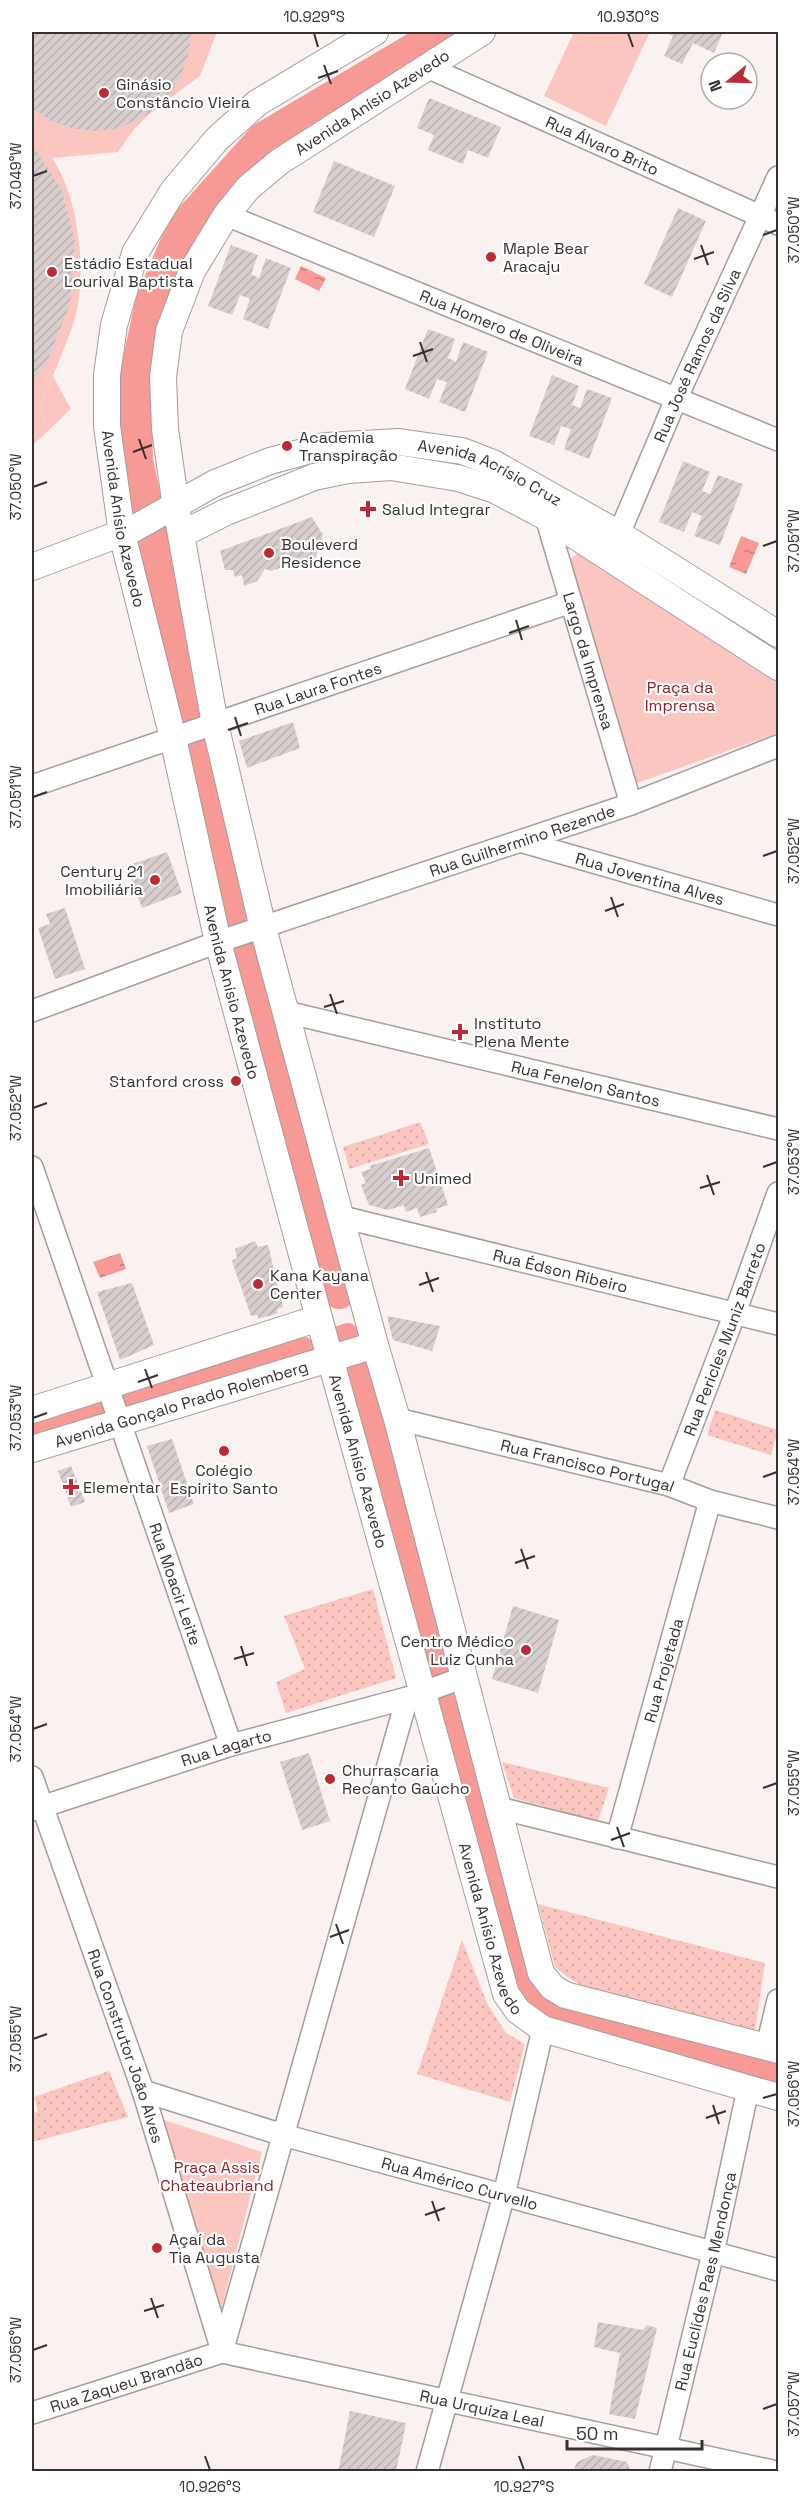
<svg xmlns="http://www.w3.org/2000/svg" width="810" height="2503" viewBox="0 0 810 2503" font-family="'Space Grotesk',sans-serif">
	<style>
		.grass { fill: url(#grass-dots) }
		.park { fill: #fbc5c0 }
		.water { fill: url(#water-ripples) }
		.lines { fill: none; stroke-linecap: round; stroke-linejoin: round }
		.canal { stroke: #f79994; stroke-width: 20 }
		.river { stroke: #f79994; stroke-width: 32 }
		.building { fill: url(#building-hatch) }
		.minor-casing { stroke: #a59d9c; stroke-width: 24 }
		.tertiary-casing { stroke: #a59d9c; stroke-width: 28 }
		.minor { stroke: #fff; stroke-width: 21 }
		.tertiary { stroke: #fff; stroke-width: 26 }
		.ticks { fill: none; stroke: #343130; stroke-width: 2 }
		.poi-dot { fill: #bb2b33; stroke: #fff; stroke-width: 2 }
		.labels { text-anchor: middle; stroke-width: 4.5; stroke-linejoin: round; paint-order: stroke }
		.poi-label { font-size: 16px; fill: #343130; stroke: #fff; text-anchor: start }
		.street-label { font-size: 16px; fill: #343130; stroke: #fff }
		.park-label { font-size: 16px; fill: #8e2126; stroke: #fff }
		.neatline { fill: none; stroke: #343130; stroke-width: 2 }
		.ticks-label { font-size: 15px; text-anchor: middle; fill: #343130 }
	</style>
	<defs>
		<pattern id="grass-dots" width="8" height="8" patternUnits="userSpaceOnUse" patternTransform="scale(1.5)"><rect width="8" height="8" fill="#fbc5c0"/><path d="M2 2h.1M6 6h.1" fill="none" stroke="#d8aaa5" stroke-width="1.8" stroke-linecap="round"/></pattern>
		<pattern id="water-ripples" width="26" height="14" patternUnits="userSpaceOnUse" patternTransform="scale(1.5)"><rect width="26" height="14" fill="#f79994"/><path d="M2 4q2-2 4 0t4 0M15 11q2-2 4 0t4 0" fill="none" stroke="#c97d79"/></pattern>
		<pattern id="building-hatch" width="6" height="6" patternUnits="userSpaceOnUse" patternTransform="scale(1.5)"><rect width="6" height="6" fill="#d7cecd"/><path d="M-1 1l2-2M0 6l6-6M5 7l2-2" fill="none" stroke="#b9b1b0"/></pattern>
	</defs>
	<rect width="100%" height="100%" fill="#faf2f1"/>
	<path class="grass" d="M420,1122L429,1144L349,1169L343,1147Z
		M715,1410L778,1430L771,1455L707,1435Z
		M373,1589L396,1678L286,1713L276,1682L305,1669L284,1616Z
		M502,1762L609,1788L598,1821L514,1798Z
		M538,1904L765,1963L755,2030L585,1987L569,1978L555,1967Z
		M462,1940L487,2003L506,2033L525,2044L510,2102L417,2074Z
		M109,2071L128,2117L32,2142V2114L38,2111L34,2097Z"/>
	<path class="park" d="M32,32H217L200,76L154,110L134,129L118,152L52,158C78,195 86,266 77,310C72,332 61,355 53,376L71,409L32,446Z
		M574,32H650L606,126L544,96Z
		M583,550L778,681V733L637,783L570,559Z
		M161,2119L262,2152L221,2310Z"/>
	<path class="water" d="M301,266L326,278L319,291L295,279Z
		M741,536L759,543L746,574L729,567Z
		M120,1253L126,1269L100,1278L93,1262Z"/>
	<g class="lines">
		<path class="canal" d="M336,1337L348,1333
			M32,1434L304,1347"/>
		<path class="river" d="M339,1293L268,1040L204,783L137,460L135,378L151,303L183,227L263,138L442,32
			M358,1369L521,1969C526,1986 531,2000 548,2008L778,2071"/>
	</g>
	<path class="building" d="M32,32H191V33L188,55L181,75L170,94L154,110L136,121L115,129L93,131L72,128L51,121L32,108Z
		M663,32H723L714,53L693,43L682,64L664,56L673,36Z
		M429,98L501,127L488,158L468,150L463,164L428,150L434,135L417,128Z
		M32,144L61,189L75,241L70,304L46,364L32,382Z
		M334,161L395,186L374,237L313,212Z
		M678,208L706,221L672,297L644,284Z
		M231,245L258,255L251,274L259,278L266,258L291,268L268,329L243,319L250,299L240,295L232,315L208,306Z
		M428,329L455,339L448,358L456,362L463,342L488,352L465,412L439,402L447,382L437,379L429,399L405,389Z
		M552,375L579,386L572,405L580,408L587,389L612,398L589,459L564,449L571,429L561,426L554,445L529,436Z
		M683,461L710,472L702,491L710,494L718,475L743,484L720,545L694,536L702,516L692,512L684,532L659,522Z
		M312,517L323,535L316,557L303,562L290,556L283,562V567L271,571L265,569L257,581L244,586L242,575L235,577L233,570H225L220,551Z
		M293,722L300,748L247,768L239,741Z
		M167,852L182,893L142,908L127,866Z
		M65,908L85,969L55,979L38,928L50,924L46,914Z
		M429,1148L448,1205L436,1209L437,1212L420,1217L417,1208L406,1212L404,1205L388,1210L369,1205L361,1185L366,1183L361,1172L371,1169L370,1166Z
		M255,1241L258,1247L268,1245L283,1307L278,1309L276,1314L258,1319V1315L251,1316L232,1261L237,1258L235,1249Z
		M132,1283L154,1345L120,1360L97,1292Z
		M387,1316L440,1326L432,1351L393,1340Z
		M172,1439L194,1504L169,1513L147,1446Z
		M71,1466L85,1502L71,1507L58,1471Z
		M513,1606L559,1620L538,1693L492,1679Z
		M309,1753L330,1821L302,1830L280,1762Z
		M598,2322L643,2330L647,2325L657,2328L635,2419L609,2414L620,2353L594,2347Z
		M350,2411L406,2423L396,2472H338Z
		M593,2455L627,2462L631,2472H573L577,2462Z"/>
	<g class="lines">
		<defs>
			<g id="minor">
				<path id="s1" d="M427,67L778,224"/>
				<path id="s2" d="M226,215L778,440"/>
				<path id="s3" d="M546,517L631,804"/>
				<path id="s4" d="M619,534L677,397L778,177"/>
				<path id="s5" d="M32,786L571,602"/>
				<path id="s6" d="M523,842L778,915"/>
				<path id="s7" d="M32,1011L218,942L631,804L778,746"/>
				<path id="s8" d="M286,1012L778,1129"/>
				<path id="s9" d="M32,1167L231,1745"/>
				<path id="s10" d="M342,1217L778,1324"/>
				<path id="s11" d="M397,1419L669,1485L710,1501L778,1518"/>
				<path id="s12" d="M669,1485L735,1313L778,1193"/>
				<path id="s13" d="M32,1777L143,2091L222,2351"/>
				<path d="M499,1808L778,1877"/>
				<path id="s14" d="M32,1810L231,1745L407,1698L462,1678"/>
				<path id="s15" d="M617,1838L710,1501"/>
				<path d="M767,2046L778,2000"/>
				<path id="s16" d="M143,2091L283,2135L778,2270"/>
				<path d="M222,2352L407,1698"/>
				<path id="s17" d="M222,2352L777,2472"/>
				<path id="s18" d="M32,2413L222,2352"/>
				<path d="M427,2472L504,2195L543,2029"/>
				<path id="s19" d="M660,2472L713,2253L748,2089"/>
			</g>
			<g id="tertiary">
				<path id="s20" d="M375,32L257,103L217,139L173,191L135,253L114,325L107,375V426L122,534L173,738L218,942L319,1318L506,1994L518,2011L543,2029L778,2097"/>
				<path d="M482,32L279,162L248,188L226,215L192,271L169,331L163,377L165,429L176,507L215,724L263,928L375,1345L397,1419L541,1973L552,1987L565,1995L778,2050"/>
				<path d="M182,534L226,512L292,486L314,477L348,470L391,467L458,478L495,490L546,517L778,667"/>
				<path id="s21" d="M32,567L135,528L215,483L270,461L325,446L399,442L462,451L493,463L619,534L778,634"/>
				<path d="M32,1410L319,1318"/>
				<path id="s22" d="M32,1449L375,1345"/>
			</g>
		</defs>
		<use href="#minor" class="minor-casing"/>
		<use href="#tertiary" class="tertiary-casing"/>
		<use href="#minor" class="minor"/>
		<use href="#tertiary" class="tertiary"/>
	</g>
	<path class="ticks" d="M314,33L318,47M628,33L633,47M324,65L331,84M318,78L338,71M33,176L47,171M763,235L777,230M701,245L708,265M694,259L714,252M420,342L427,362M413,356L433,349M139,439L146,459M133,452L152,445M33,487L47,482M763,546L777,541M516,620L522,640M509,633L529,626M235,717L241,736M228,730L248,723M33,797L47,792M763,856L777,851M611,897L618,917M605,911L624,904M330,994L337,1014M324,1007L344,1001M33,1108L47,1103M763,1167L777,1162M707,1175L714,1195M700,1188L720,1182M426,1272L433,1292M419,1285L439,1278M145,1369L152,1388M138,1382L158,1375M33,1418L47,1413M763,1477L777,1472M521,1549L528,1569M515,1563L535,1556M241,1646L247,1666M234,1659L254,1653M33,1729L47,1724M763,1788L777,1783M617,1827L624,1847M611,1840L630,1833M336,1924L343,1944M330,1937L349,1930M33,2039L47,2034M763,2098L777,2094M713,2105L719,2124M706,2118L726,2111M432,2201L439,2221M425,2215L445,2208M151,2298L158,2318M144,2311L164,2305M33,2350L47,2345M763,2409L777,2404M205,2456L210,2470M519,2456L524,2470"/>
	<g class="poi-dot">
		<circle cx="104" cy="93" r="6"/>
		<circle cx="491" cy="257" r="6"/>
		<circle cx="52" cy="272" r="6"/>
		<circle cx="287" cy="446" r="6"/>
		<path d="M365 500h6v6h6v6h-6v6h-6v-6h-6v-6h6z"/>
		<circle cx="269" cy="553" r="6"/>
		<circle cx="155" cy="880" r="6"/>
		<path d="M457 1023h6v6h6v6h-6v6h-6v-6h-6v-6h6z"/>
		<circle cx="236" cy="1081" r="6"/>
		<path d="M398 1169h6v6h6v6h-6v6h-6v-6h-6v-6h6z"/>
		<circle cx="258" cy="1284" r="6"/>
		<circle cx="224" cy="1451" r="6"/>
		<path d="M68 1478h6v6h6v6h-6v6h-6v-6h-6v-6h6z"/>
		<circle cx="526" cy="1650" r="6"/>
		<circle cx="330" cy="1779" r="6"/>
		<circle cx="157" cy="2248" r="6"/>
	</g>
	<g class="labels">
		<g class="poi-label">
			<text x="116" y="90">Ginásio<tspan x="116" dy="18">Constâncio Vieira</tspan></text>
			<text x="503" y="254">Maple Bear<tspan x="503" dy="18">Aracaju</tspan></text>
			<text x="64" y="269">Estádio Estadual<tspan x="64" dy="18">Lourival Baptista</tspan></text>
			<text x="299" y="443">Academia<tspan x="299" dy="18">Transpiração</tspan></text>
			<text x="382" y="515">Salud Integrar</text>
			<text x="281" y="550">Bouleverd<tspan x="281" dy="18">Residence</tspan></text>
			<text x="143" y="877" text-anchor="end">Century 21<tspan x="143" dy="18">Imobiliária</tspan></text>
			<text x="474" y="1029">Instituto<tspan x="474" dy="18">Plena Mente</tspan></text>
			<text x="224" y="1087" text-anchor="end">Stanford cross</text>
			<text x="414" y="1184">Unimed</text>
			<text x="270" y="1281">Kana Kayana<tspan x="270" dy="18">Center</tspan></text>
			<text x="224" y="1476" text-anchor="middle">Colégio<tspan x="224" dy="18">Espirito Santo</tspan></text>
			<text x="83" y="1493">Elementar</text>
			<text x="514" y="1647" text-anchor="end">Centro Médico<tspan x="514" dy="18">Luiz Cunha</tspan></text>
			<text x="342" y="1776">Churrascaria<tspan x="342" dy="18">Recanto Gaúcho</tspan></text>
			<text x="169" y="2245">Açaí da<tspan x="169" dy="18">Tia Augusta</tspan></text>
		</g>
		<g class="street-label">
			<text transform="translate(372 102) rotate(-33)" y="6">Avenida Anísio Azevedo</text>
			<text dy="6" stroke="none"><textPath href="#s1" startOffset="192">Rua Álvaro Brito</textPath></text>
			<text dy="6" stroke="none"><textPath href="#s2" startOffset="298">Rua Homero de Oliveira</textPath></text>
			<text dy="6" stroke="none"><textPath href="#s4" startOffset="195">Rua José Ramos da Silva</textPath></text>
			<text dy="6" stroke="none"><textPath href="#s21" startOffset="489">Avenida Acrísio Cruz</textPath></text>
			<text dy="6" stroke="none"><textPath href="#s20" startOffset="603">Avenida Anísio Azevedo</textPath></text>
			<text dy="6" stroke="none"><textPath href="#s3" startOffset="150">Largo da Imprensa</textPath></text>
			<text dy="6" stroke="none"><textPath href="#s5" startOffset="302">Rua Laura Fontes</textPath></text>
			<text dy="6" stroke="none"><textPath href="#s7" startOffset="519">Rua Guilhermino Rezende</textPath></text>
			<text dy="6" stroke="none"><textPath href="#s6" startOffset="132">Rua Joventina Alves</textPath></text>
			<text dy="6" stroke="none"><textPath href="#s20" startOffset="1089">Avenida Anísio Azevedo</textPath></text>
			<text dy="6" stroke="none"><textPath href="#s8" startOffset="308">Rua Fenelon Santos</textPath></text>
			<text dy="6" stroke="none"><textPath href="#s10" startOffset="225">Rua Édson Ribeiro</textPath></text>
			<text dy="6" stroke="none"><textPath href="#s12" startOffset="156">Rua Pericles Muniz Barreto</textPath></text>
			<text dy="6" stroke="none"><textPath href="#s22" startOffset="156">Avenida Gonçalo Prado Rolemberg</textPath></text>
			<text dy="6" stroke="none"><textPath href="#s20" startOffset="1575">Avenida Anísio Azevedo</textPath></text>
			<text dy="6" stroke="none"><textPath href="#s11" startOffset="196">Rua Francisco Portugal</textPath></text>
			<text dy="6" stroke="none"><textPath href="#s9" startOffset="441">Rua Moacir Leite</textPath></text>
			<text dy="6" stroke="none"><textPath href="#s15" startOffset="174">Rua Projetada</textPath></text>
			<text dy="6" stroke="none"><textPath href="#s14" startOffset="204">Rua Lagarto</textPath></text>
			<text dy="6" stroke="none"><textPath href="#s20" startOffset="2061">Avenida Anísio Azevedo</textPath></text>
			<text dy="6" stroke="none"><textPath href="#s13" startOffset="285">Rua Construtor João Alves</textPath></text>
			<text dy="6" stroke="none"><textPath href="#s16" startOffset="330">Rua Américo Curvello</textPath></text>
			<text dy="6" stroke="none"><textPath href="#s19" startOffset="196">Rua Euclídes Paes Mendonça</textPath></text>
			<text dy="6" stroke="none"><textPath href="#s18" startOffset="99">Rua Zaqueu Brandão</textPath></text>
			<text dy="6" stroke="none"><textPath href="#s17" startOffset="266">Rua Urquiza Leal</textPath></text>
		</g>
		<g class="park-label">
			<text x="680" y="693">Praça da<tspan x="680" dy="18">Imprensa</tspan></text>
			<text x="217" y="2173">Praça Assis<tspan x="217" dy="18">Chateaubriand</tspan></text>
		</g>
	</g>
	<rect width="810" height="2503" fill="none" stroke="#ffffff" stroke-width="66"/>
	<g transform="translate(729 81) rotate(251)"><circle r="28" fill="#ffffff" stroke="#aeadac" stroke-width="1.5"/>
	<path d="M0-4.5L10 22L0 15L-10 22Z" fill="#bb2b33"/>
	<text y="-9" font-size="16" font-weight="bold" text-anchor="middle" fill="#343130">N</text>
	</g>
	<path d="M567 2440v9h135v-9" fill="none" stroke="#343130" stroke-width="3"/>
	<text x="576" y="2440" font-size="18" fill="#343130" stroke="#ffffff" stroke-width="4.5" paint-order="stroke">50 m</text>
	<rect x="33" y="33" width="744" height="2437" class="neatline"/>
	<g class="ticks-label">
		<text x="314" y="22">10.929°S</text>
		<text x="628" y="22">10.930°S</text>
		<text transform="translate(16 176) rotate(-90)" y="5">37.049°W</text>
		<text transform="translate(794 230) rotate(-90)" y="5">37.050°W</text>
		<text transform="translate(16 487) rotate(-90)" y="5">37.050°W</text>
		<text transform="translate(794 541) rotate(-90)" y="5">37.051°W</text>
		<text transform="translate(16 797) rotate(-90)" y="5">37.051°W</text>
		<text transform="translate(794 851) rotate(-90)" y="5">37.052°W</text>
		<text transform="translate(16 1108) rotate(-90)" y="5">37.052°W</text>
		<text transform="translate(794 1162) rotate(-90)" y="5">37.053°W</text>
		<text transform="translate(16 1418) rotate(-90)" y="5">37.053°W</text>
		<text transform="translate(794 1472) rotate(-90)" y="5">37.054°W</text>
		<text transform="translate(16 1729) rotate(-90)" y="5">37.054°W</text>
		<text transform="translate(794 1783) rotate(-90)" y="5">37.055°W</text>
		<text transform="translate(16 2039) rotate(-90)" y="5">37.055°W</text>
		<text transform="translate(794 2094) rotate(-90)" y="5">37.056°W</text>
		<text transform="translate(16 2350) rotate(-90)" y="5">37.056°W</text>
		<text transform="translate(794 2404) rotate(-90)" y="5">37.057°W</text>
		<text x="210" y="2492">10.926°S</text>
		<text x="524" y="2492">10.927°S</text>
	</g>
</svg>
